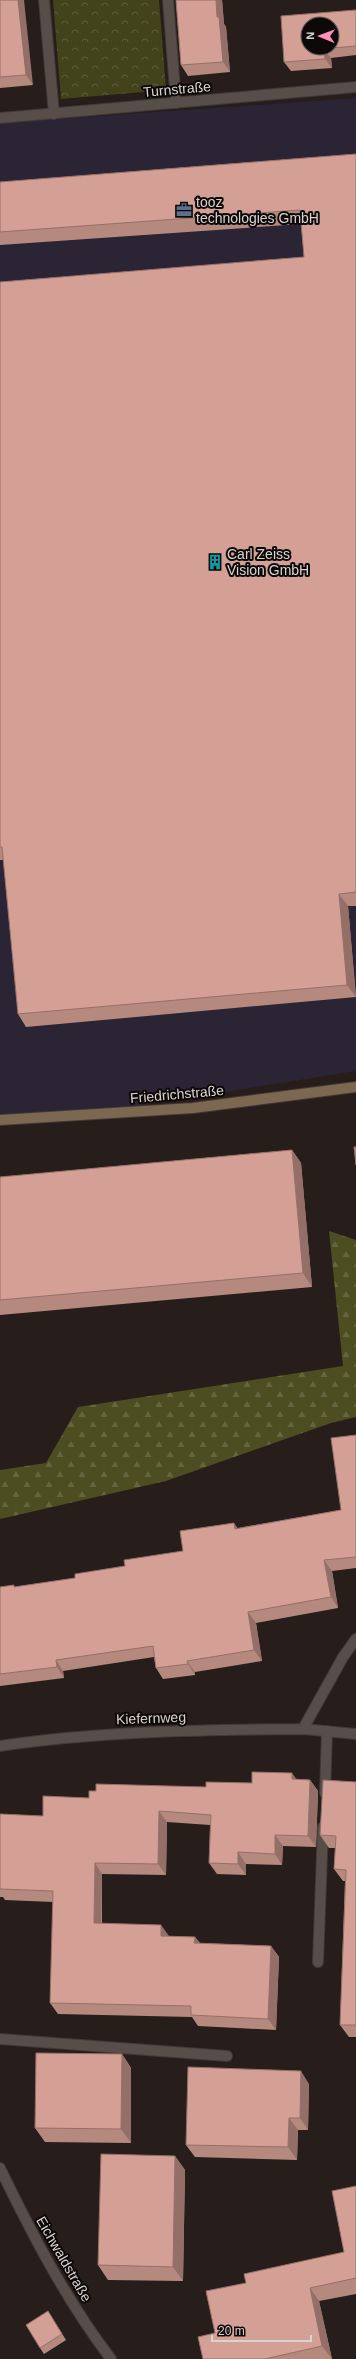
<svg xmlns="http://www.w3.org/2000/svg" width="356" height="2359" viewBox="0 0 356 2359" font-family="Helvetica,sans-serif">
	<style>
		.industrial { fill: #2b2434 }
		.forest { fill: url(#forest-firs) }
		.park { fill: url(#park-crowns) }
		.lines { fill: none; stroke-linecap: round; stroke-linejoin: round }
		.lane-casing { stroke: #403937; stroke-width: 12 }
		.street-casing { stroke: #403937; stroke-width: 12 }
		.secondary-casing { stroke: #403937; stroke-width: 12 }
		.lane { stroke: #574d49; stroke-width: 10 }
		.street { stroke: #574d49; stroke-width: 10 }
		.secondary { stroke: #7c6750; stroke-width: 10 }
		.wall { fill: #b6897f }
		.shaded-wall { fill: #946f68 }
		.building { fill: #d49f94; stroke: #946f68 }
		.labels { text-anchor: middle; stroke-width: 4; stroke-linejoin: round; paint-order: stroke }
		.street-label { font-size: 14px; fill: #dad4d1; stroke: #0d0908 }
		.poi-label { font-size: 14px; fill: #dad4d1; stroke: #0d0908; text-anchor: start }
	</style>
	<defs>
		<pattern id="forest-firs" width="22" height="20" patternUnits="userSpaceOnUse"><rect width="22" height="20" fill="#4c4d20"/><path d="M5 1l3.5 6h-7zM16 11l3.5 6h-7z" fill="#65663f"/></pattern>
		<pattern id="park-crowns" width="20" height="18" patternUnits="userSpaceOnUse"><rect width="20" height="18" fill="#42431b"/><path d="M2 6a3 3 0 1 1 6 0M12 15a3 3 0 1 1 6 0" fill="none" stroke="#5d5d3b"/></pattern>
	</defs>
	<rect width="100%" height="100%" fill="#271e1b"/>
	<path class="industrial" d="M356,98V1071L60,1118L0,1120V123Z"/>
	<path class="forest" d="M329,1231L356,1240V1417L331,1423L166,1481L0,1519V1470L46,1463L78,1407L343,1366Z"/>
	<path class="park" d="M53,0H159L166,90L61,99Z"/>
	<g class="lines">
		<defs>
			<path id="lane" d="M44,0L54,114
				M168,0L176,103
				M325,1793L327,1731
				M318,1962L323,1827
				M0,2039L227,2056"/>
			<path id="street" d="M0,118L356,87
				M303,1729L356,1734
				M0,1746C101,1731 202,1730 303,1729L343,1657L356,1639
				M0,2168C32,2234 66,2300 111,2359"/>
			<path id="secondary" d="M0,1120L193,1108L356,1087"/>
		</defs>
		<use href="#lane" class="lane-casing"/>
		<use href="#street" class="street-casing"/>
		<use href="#secondary" class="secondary-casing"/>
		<use href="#lane" class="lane"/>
		<use href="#street" class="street"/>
		<use href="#secondary" class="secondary"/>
	</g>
	<path class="wall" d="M0,0L33,85L0,88Z
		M176,0H222L224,24L226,27L230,72L188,76L181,65Z
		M356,10V55L331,58L332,68L291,71L284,62Z
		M356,154V906H348L356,997L26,1027L18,1014L4,860H0V282L304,257L301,224L0,245V182Z
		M292,1150L301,1163L312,1287L0,1315V1177Z
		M356,1435V1568L332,1571L338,1608L256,1623L262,1661L195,1672V1675L163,1679L156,1668L154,1657L63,1671L64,1678L0,1686V1587H15L75,1578L125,1566L183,1551L238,1528L341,1510Z
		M297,1779L310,1780L318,1791L316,1847L283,1846L282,1865L246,1864V1875L217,1874L209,1863L210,1825L167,1822L166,1875L102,1874V1923L168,1936L195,1937L200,1943L271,1946L279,1957L276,2030L198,2026L192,2017L58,2014L50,2003L53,1902L5,1900L3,1897H0V1814L43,1816L89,1798Z
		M356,1782V2037H349L340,2025L345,1881H343L334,1869L336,1848H329L320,1835Z
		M122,2054L131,2068V2143L45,2142L35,2128Z
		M309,2084L308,2130H298L297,2160L195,2157L186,2145Z
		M175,2156L185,2170L183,2281L108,2280L98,2265Z
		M356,2186V2294L319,2301L332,2359H203L215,2333L246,2283L344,2252Z
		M48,2311L66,2340L44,2354L40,2348Z"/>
	<path class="shaded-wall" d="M18,0H24L33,85L26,75Z
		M216,0H222L224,24L226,27L230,72L223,62L217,17Z
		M324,49L331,58L332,68L325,59Z
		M339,894L348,906L356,997L347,985Z
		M292,1150L301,1163L312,1287L303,1273Z
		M234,1523L242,1534L235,1529Z
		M324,1560L332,1571L338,1608L331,1597Z
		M248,1612L256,1623L262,1661L254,1650Z
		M56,1660L63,1671L64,1678L57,1667Z
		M187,1661L195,1672V1675L188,1664Z
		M292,1773L300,1784L292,1779Z
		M310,1780L318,1791L316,1847L308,1836Z
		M159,1811L167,1822L166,1875L158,1864Z
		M275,1835L283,1846L282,1865L275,1854Z
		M238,1852L246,1864V1875L238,1864Z
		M95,1863L102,1874L101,1934L94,1923Z
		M161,1925L169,1936H161Z
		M195,1937L203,1948L194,1943Z
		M271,1946L279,1957L276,2030L268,2019Z
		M122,2054L131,2068V2143L121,2129Z
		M301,2071L309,2084L308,2130L300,2118Z
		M289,2118L298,2130L297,2160L288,2147Z
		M175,2156L185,2170L183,2281L173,2267Z
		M310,2288L319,2301L332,2359L322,2346Z"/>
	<path class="building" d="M0,0H18L26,75L0,77Z
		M176,0H216L217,17H219L223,62L181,65Z
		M356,10V46L332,48V24H308V48H330L324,49L325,59L284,62L281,16Z
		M356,154V892L339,894L347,985L18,1014L2,847H0V282L304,257L300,210L0,232V182Z
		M354,1147H356V1165Z
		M292,1150L303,1273L0,1300V1177Z
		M356,1435V1557L324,1560L331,1597L248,1612L254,1650L187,1661L188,1664L156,1668L153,1646L56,1660L57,1667L0,1674V1587L14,1585V1587L75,1578V1574L125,1566L124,1560L183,1551L180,1531L234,1523L235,1529L341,1510L331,1438Z
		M252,1772L292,1773V1779L310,1780L308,1836L275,1835V1854L238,1852V1864L209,1863L211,1815L159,1811L158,1864L95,1863L94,1923L161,1925V1936L195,1937L194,1943L271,1946L268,2019L191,2015V2006L50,2003L53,1891L0,1889V1814L43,1816V1796L89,1798V1791H96V1784L206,1787V1782L252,1783Z
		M323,1780L356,1782V2025H340L346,1870L334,1869L336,1836L320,1835Z
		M36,2053L122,2054L121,2129L35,2128Z
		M188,2067L301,2071L300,2118H289L288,2147L186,2145Z
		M101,2154L175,2156L173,2267L98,2265Z
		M356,2186V2278L310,2288L322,2346L265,2359H203L198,2337L215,2333L206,2291L246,2283L244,2274L344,2252L332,2191Z
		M48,2311L62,2334L40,2348L26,2325Z"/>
	<defs>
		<symbol id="office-bare" viewBox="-9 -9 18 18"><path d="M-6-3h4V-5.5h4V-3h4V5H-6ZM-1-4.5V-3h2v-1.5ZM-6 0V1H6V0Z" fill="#5c6f8a" stroke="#0d0908" stroke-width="2.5" paint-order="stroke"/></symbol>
		<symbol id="building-bare" viewBox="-9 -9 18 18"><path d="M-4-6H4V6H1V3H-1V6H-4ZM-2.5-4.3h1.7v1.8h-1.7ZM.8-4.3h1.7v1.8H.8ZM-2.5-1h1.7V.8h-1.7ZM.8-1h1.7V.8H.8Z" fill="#0f9aa8" stroke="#0d0908" stroke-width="2.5" paint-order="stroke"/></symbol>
	</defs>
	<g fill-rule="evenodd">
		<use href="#office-bare" x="173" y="199" width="22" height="22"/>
		<use href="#building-bare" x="204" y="551" width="22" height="22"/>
	</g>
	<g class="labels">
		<g class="street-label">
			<text transform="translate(177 89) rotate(-5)" y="5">Turnstraße</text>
			<text transform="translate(177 1094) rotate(-5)" y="5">Friedrichstraße</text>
			<text transform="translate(151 1718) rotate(-2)" y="5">Kiefernweg</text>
			<text transform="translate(64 2259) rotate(60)" y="5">Eichwaldstraße</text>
		</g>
		<g class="poi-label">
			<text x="196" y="207">tooz<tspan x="196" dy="16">technologies GmbH</tspan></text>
			<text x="227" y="559">Carl Zeiss<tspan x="227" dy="16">Vision GmbH</tspan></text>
		</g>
	</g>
	<g transform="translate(320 36) rotate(271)"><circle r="19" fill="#0d0908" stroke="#5f5a58"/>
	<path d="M0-3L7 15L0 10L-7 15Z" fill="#ff8eb9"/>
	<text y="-6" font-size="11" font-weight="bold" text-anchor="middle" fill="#dad4d1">N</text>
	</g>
	<path d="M212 2335v6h99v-6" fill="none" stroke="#dad4d1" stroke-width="2"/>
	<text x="218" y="2335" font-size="12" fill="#dad4d1" stroke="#0d0908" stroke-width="3" paint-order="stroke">20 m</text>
</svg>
